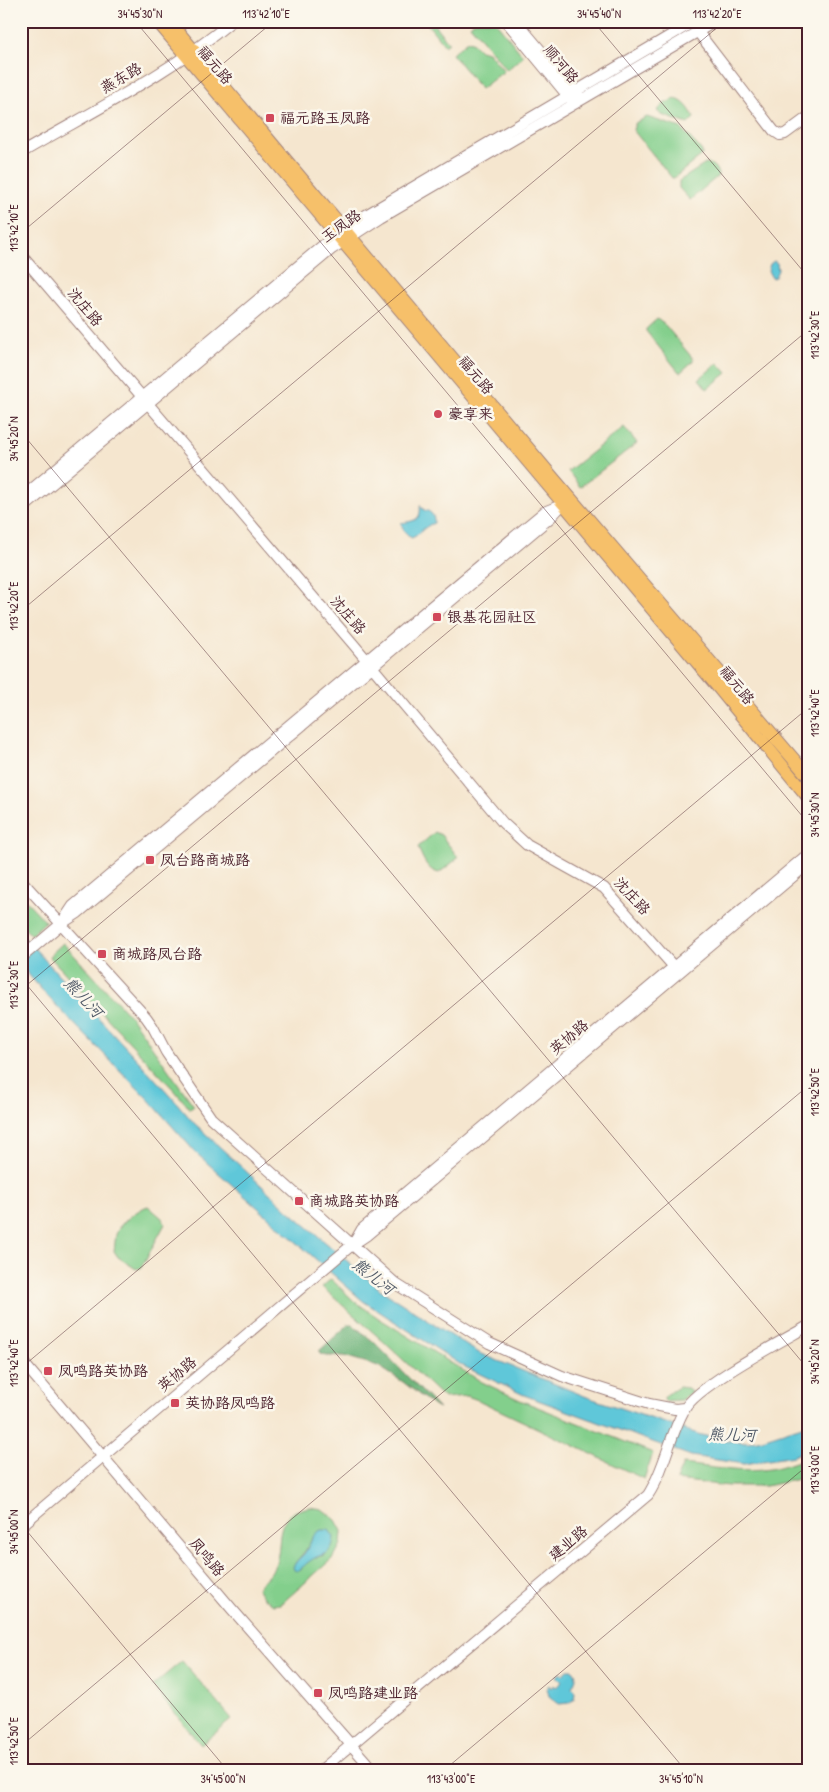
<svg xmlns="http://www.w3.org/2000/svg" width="829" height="1792" viewBox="0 0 829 1792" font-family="'Patrick Hand','LXGW WenKai TC',sans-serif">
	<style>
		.green { fill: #83cf8c; stroke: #66775c; fill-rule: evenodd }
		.forest { fill: #6ab278; stroke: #5a6852 }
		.water { fill: #5ec7d9; stroke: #547382 }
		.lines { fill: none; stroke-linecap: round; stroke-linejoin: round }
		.minor-casing { stroke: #a0827d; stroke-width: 12 }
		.major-casing { stroke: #a0827d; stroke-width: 14 }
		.minor { stroke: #fff; stroke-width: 10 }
		.major { stroke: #f6c06b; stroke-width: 12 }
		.ticks { fill: none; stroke: #4a1f2b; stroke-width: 1; stroke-opacity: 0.45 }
		.poi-dot { fill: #d1495b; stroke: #fbf7ec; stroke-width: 2 }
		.labels { text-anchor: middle; stroke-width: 5; stroke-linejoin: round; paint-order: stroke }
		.street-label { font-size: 15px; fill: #4a1f2b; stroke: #fbf7ec }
		.poi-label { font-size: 15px; fill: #4a1f2b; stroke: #fbf7ec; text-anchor: start }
		.water-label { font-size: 16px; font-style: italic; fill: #515a68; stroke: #fbf7ec }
		.neatline { fill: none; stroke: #4a1f2b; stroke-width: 2 }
		.ticks-label { font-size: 12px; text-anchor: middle; fill: #4a1f2b }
	</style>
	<rect width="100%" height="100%" fill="#fbf7ec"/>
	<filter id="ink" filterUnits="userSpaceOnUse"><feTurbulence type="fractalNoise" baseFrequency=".02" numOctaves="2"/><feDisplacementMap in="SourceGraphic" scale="10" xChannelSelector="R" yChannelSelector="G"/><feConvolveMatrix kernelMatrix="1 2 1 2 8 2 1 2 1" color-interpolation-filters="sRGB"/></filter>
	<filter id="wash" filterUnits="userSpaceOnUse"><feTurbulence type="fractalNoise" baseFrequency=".0096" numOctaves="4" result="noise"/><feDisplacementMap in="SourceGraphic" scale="20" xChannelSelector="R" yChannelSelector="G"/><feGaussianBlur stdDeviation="1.12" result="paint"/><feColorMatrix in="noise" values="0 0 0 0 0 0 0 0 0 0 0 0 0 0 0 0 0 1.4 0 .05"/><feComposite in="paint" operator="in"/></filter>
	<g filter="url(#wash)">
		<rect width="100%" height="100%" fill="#f5e6cf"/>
		<path class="green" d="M425,21H431L449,43L445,46Z
			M475,21H495L523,56L507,70L470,25Z
			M467,41L472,42L480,50L488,52L504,71L481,89L452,54Z
			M674,99C683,99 691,110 694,118L688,124L662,115L657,111L664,104Z
			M647,117L681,128L702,151V155L674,178H672L633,130L635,123Z
			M707,163C713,164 718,170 718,176L690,200L679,188V181Z
			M657,319L665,325L694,360L681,372H679L646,331V329Z
			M718,363L727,373L707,389L699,379Z
			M624,427L637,443L580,487L568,471Z
			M435,832L441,835L458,857L457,859L439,873C427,871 422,857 418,847Z
			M21,895L45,921L44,923L31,935L21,925Z
			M63,943L131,1017L194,1106L190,1109L176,1092L49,956Z
			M148,1206L163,1219L165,1224L141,1268L136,1269L118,1257L114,1251C115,1245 115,1237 117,1231C120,1223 140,1208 148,1206Z
			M331,1279L354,1301L380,1319L482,1382L520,1400L653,1453L644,1479L478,1400L467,1396L444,1398L384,1342L322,1287Z
			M679,1387L688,1388L691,1392L681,1400L665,1401L664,1398L666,1395Z
			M808,1458V1477L766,1486H728L676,1480L683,1464C712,1467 741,1474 770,1469C783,1467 795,1462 808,1458Z
			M310,1507L322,1509L336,1520L342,1531L341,1544L334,1557L281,1604L273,1605L263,1597L257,1588C262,1580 270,1576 274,1567C286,1543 268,1514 310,1507ZM313,1537L324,1555L311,1559L300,1570L295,1563L306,1550Z
			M182,1661L232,1719L201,1745L152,1686Z"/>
		<path class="forest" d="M349,1324H352L374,1342L439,1409L435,1407L403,1382L378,1366L344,1356H327L320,1354L319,1351Z"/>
		<path class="water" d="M774,261L777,263L778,270L775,277L772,278L768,271L770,264Z
			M420,505L424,510C431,511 435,516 434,523C422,527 418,537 411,538L404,531L401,523C413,521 422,521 420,505Z
			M21,934L169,1094L194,1123L289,1211L381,1290L469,1347L481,1354L587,1397L701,1435L730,1441L748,1442L762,1439L808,1424V1449L793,1456L744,1464L691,1456L524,1395L463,1366L363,1301L196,1153L149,1100L49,998L21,966Z
			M321,1530H329L334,1537C332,1557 322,1552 310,1561C305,1564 302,1569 297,1571L294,1570L293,1567C296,1561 300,1558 304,1554C310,1546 311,1534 321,1530Z
			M568,1670H573C578,1676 576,1680 572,1687L575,1692L574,1699L569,1703L559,1704L549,1696L547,1688L549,1685L551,1688L554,1685L556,1687L562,1682L557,1676L561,1673L562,1675Z"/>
	</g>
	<g filter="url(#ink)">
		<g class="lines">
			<defs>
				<path id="minor" d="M506,21L572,101
					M516,21L580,97
					M698,32L774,131L780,135L785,134L808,117
					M21,153C91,112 170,73 232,21
					M21,255L354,645L503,823L527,845L604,888L674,967
					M21,498L328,241L366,215L695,21
					M21,510L332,249L381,217L716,21
					M21,880L146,1017L153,1027L166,1052L211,1118L396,1284L489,1343L562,1376L649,1404L675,1409L684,1408
					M63,921L73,906L544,512L559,506
					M21,958L61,924L78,913L550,518L563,504
					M354,1243L362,1229L808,854
					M21,1360L231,1608L374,1771
					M21,1526L352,1245L367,1235L808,864
					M320,1771L648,1495C665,1469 669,1437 684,1410C696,1386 782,1341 808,1326"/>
				<path id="major" d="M157,21L717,686L808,797
					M169,21L554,479L808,776"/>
			</defs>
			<use href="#minor" class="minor-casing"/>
			<use href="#major" class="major-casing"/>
			<use href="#minor" class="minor"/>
			<use href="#major" class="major"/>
		</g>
	</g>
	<path class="ticks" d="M135,21L808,823M593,21L808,277M21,233L274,21M21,432L808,1369M21,611L725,21M21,978L686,1771M21,990L808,330M21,1368L808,708M21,1524L228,1771M21,1746L808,1086M443,1771L808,1465"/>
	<g class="poi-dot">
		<rect x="265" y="113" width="10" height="10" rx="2.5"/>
		<circle cx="438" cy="414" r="5"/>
		<rect x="432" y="612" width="10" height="10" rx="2.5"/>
		<rect x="145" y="855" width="10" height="10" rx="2.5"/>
		<rect x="97" y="949" width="10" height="10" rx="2.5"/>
		<rect x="294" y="1196" width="10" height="10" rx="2.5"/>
		<rect x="43" y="1366" width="10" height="10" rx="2.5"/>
		<rect x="170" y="1398" width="10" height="10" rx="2.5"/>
		<rect x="313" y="1688" width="10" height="10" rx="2.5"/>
	</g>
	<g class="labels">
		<g class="street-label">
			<text transform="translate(561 64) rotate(50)" y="5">顺河路</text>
			<text transform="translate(215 65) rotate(50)" y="5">福元路</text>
			<text transform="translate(121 78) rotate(-30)" y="5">燕东路</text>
			<text transform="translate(341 226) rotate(-35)" y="5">玉凤路</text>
			<text transform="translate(85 307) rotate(50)" y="5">沈庄路</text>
			<text transform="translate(476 375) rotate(50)" y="5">福元路</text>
			<text transform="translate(348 615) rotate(49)" y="5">沈庄路</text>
			<text transform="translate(737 685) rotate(51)" y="5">福元路</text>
			<text transform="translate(632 896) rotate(47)" y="5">沈庄路</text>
			<text transform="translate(569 1037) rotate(-40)" y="5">英协路</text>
			<text transform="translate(177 1374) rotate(-40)" y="5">英协路</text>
			<text transform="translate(568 1543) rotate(-40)" y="5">建业路</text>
			<text transform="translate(207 1557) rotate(50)" y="5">凤鸣路</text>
		</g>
		<g class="poi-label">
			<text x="280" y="123">福元路玉凤路</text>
			<text x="448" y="419">豪享来</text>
			<text x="447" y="622">银基花园社区</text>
			<text x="160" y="865">凤台路商城路</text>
			<text x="112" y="959">商城路凤台路</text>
			<text x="309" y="1206">商城路英协路</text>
			<text x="58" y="1376">凤鸣路英协路</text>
			<text x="185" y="1408">英协路凤鸣路</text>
			<text x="328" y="1698">凤鸣路建业路</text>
		</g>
		<g class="water-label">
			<text transform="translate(84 997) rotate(47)" y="6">熊儿河</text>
			<text transform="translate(374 1276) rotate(38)" y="6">熊儿河</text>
			<text transform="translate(732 1434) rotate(2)" y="6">熊儿河</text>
		</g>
	</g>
	<rect width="829" height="1792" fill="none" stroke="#fbf7ec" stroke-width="55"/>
	<rect x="28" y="28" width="774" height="1736" class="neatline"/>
	<g class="ticks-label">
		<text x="140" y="18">34°45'30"N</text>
		<text x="266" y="18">113°42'10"E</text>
		<text x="599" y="18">34°45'40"N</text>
		<text x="717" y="18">113°42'20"E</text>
		<text transform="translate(14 228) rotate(-90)" y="4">113°42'10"E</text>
		<text transform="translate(815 335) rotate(-90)" y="4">113°42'30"E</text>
		<text transform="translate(14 439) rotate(-90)" y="4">34°45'20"N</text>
		<text transform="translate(14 606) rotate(-90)" y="4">113°42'20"E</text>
		<text transform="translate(815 713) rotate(-90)" y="4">113°42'40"E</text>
		<text transform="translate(815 815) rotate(-90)" y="4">34°45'30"N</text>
		<text transform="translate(14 985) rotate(-90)" y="4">113°42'30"E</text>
		<text transform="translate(815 1092) rotate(-90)" y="4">113°42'50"E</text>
		<text transform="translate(815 1362) rotate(-90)" y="4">34°45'20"N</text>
		<text transform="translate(14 1363) rotate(-90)" y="4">113°42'40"E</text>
		<text transform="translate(815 1470) rotate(-90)" y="4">113°43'00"E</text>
		<text transform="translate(14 1532) rotate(-90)" y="4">34°45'00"N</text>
		<text transform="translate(14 1741) rotate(-90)" y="4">113°42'50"E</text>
		<text x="223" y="1783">34°45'00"N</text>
		<text x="451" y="1783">113°43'00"E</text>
		<text x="681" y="1783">34°45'10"N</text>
	</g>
</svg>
